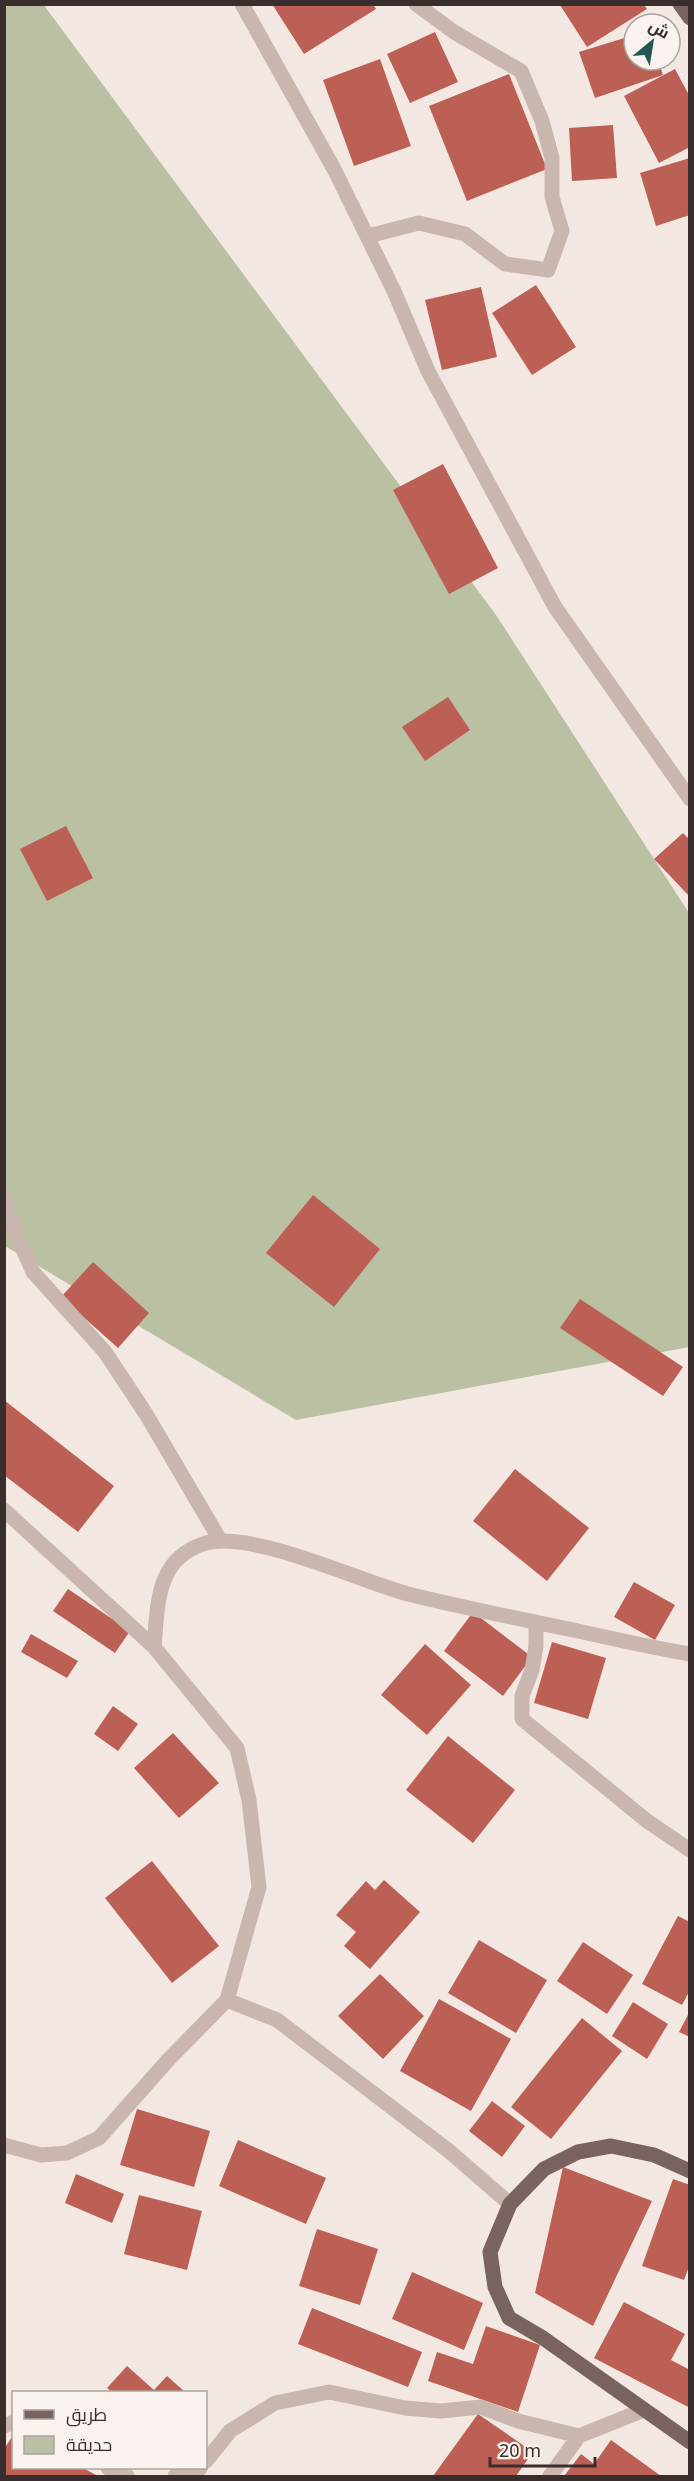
<svg xmlns="http://www.w3.org/2000/svg" width="694" height="2481" viewBox="0 0 694 2481" font-family="'Noto Sans',Cairo,sans-serif">
	<style>
		.green { fill: #bac0a2 }
		.building { fill: #bc5f55 }
		.lines { fill: none; stroke-linecap: round; stroke-linejoin: round }
		.minor { stroke: #c9b6ae; stroke-width: 15 }
		.major { stroke: #79635e; stroke-width: 15 }
	</style>
	<rect width="100%" height="100%" fill="#f2e8e1"/>
	<path class="green" d="M43,4L496,615L689,913V1347L296,1420L5,1246L4,5Z"/>
	<path class="building" d="M272,4H373L376,9L304,54Z
		M560,5H644L647,9L587,47Z
		M435,32L458,82L410,103L387,54Z
		M634,35V60H658L663,75L595,98L579,52Z
		M380,59L411,146L354,166L323,80Z
		M675,69L690,97V147L659,163L624,96Z
		M509,74L547,169L467,201L429,106Z
		M613,125L617,178L572,181L569,128Z
		M690,158V215L656,226L640,173Z
		M536,285L576,347L532,375L492,313Z
		M481,287L497,357L442,370L425,300Z
		M443,464L498,568L449,594L393,490Z
		M448,697L470,730L425,761L402,727Z
		M66,826L93,878L47,901L20,849Z
		M683,833L690,840V897L654,859Z
		M313,1195L380,1249L334,1307L266,1253Z
		M93,1262L149,1313L118,1348L61,1297Z
		M580,1299L683,1367L663,1396L560,1328Z
		M4,1400L114,1486L78,1532L4,1475Z
		M515,1469L589,1528L547,1581L473,1521Z
		M634,1582L675,1605L655,1640L614,1617Z
		M68,1589L130,1631L115,1653L53,1611Z
		M473,1612L532,1657L503,1696L444,1651Z
		M31,1634L78,1661L67,1678L21,1652Z
		M552,1642L606,1658L588,1719L534,1703Z
		M425,1644L471,1685L427,1735L381,1695Z
		M113,1706L138,1724L118,1751L94,1734Z
		M173,1733L219,1783L179,1818L134,1768Z
		M448,1736L515,1790L473,1843L406,1790Z
		M152,1861L219,1946L172,1983L105,1898Z
		M384,1880L420,1912L370,1969L344,1946L356,1932L336,1915L366,1881L375,1890Z
		M678,1916L690,1922V1990L682,2005L642,1984Z
		M479,1940L547,1980L516,2033L448,1993Z
		M583,1942L633,1975L607,2014L557,1981Z
		M380,1974L424,2016L383,2059L338,2016Z
		M439,1999L511,2039L471,2111L400,2071Z
		M633,2002L668,2024L647,2059L612,2036Z
		M690,2011V2037L679,2032Z
		M582,2018L622,2051L551,2139L511,2107Z
		M492,2101L525,2126L502,2157L469,2131Z
		M137,2109L210,2131L194,2187L120,2165Z
		M238,2140L326,2178L306,2224L219,2186Z
		M563,2167L652,2201L593,2326L535,2293Z
		M76,2174L124,2194L112,2223L65,2203Z
		M673,2179L690,2185V2264L684,2280L642,2266Z
		M139,2195L202,2211L187,2270L124,2254Z
		M317,2229L378,2249L360,2305L299,2286Z
		M412,2272L483,2303L464,2350L392,2319Z
		M624,2302L685,2334L671,2360L690,2370V2408L594,2358Z
		M312,2308L422,2352L408,2387L298,2344Z
		M486,2326L540,2345L518,2412L428,2381L437,2352L473,2364Z
		M127,2366L154,2390L167,2376L185,2392H112L107,2388Z
		M478,2414L533,2452L516,2476H433Z
		M14,2434V2468H83L98,2476H4V2449Z
		M611,2440L661,2476H564L581,2454L594,2464Z"/>
	<g class="lines">
		<path class="minor" d="M242,4L334,169L394,291L428,371L555,607L690,799
			M368,236L419,223L465,234L505,264L548,270L562,231L552,197V158L542,121L521,71L454,32L416,4
			M4,1195L16,1233L33,1272L105,1352L146,1414L220,1540
			M4,1510L154,1647
			M536,1622V1646L532,1670L522,1696V1719L647,1821L690,1850
			M227,2000L277,2020L449,2151L510,2204
			M4,2145L41,2155L67,2153L99,2138L169,2059L227,2000L259,1887L249,1800L237,1748L154,1647C158,1606 155,1560 203,1544C248,1528 359,1581 408,1594C464,1608 521,1619 578,1631C615,1639 652,1648 690,1654
			M4,2426L14,2422
			M206,2461L230,2431L275,2403L329,2392L405,2408L441,2411L481,2407L518,2421L579,2436L644,2410
			M108,2468L127,2476
			M175,2476L194,2475L200,2468
			M550,2476L579,2436"/>
		<path class="major" d="M680,4L690,18
			M690,2171L654,2155L611,2146L578,2152L544,2169L510,2204L490,2252L495,2287L509,2318L543,2338L690,2442"/>
	</g>
	<rect width="694" height="2481" fill="none" stroke="#392e2c" stroke-width="12"/>
	<rect x="12" y="2391" width="195" height="78" fill="#f9f2ee" stroke="#aca4a0" stroke-width="1.5"/>
	<rect x="24" y="2410" width="30" height="9" fill="#79635e" stroke="#aca4a0" stroke-width="1.5"/>
	<text x="66" y="2421" font-size="18" fill="#392e2c">طريق</text>
	<rect x="24" y="2436" width="30" height="18" fill="#bac0a2" stroke="#aca4a0" stroke-width="1.5"/>
	<text x="66" y="2451" font-size="18" fill="#392e2c">حديقة</text>
	<g transform="translate(652 42) rotate(30)"><circle r="28" fill="#f9f2ee" stroke="#aca4a0" stroke-width="1.5"/>
	<path d="M0-4.5L10 22L0 15L-10 22Z" fill="#245753"/>
	<text y="-9" font-size="16" font-weight="bold" text-anchor="middle" fill="#392e2c">ش</text>
	</g>
	<path d="M490 2457v9h105v-9" fill="none" stroke="#392e2c" stroke-width="3"/>
	<text x="499" y="2457" font-size="18" fill="#392e2c" stroke="#f9f2ee" stroke-width="4.5" paint-order="stroke">20 m</text>
</svg>
